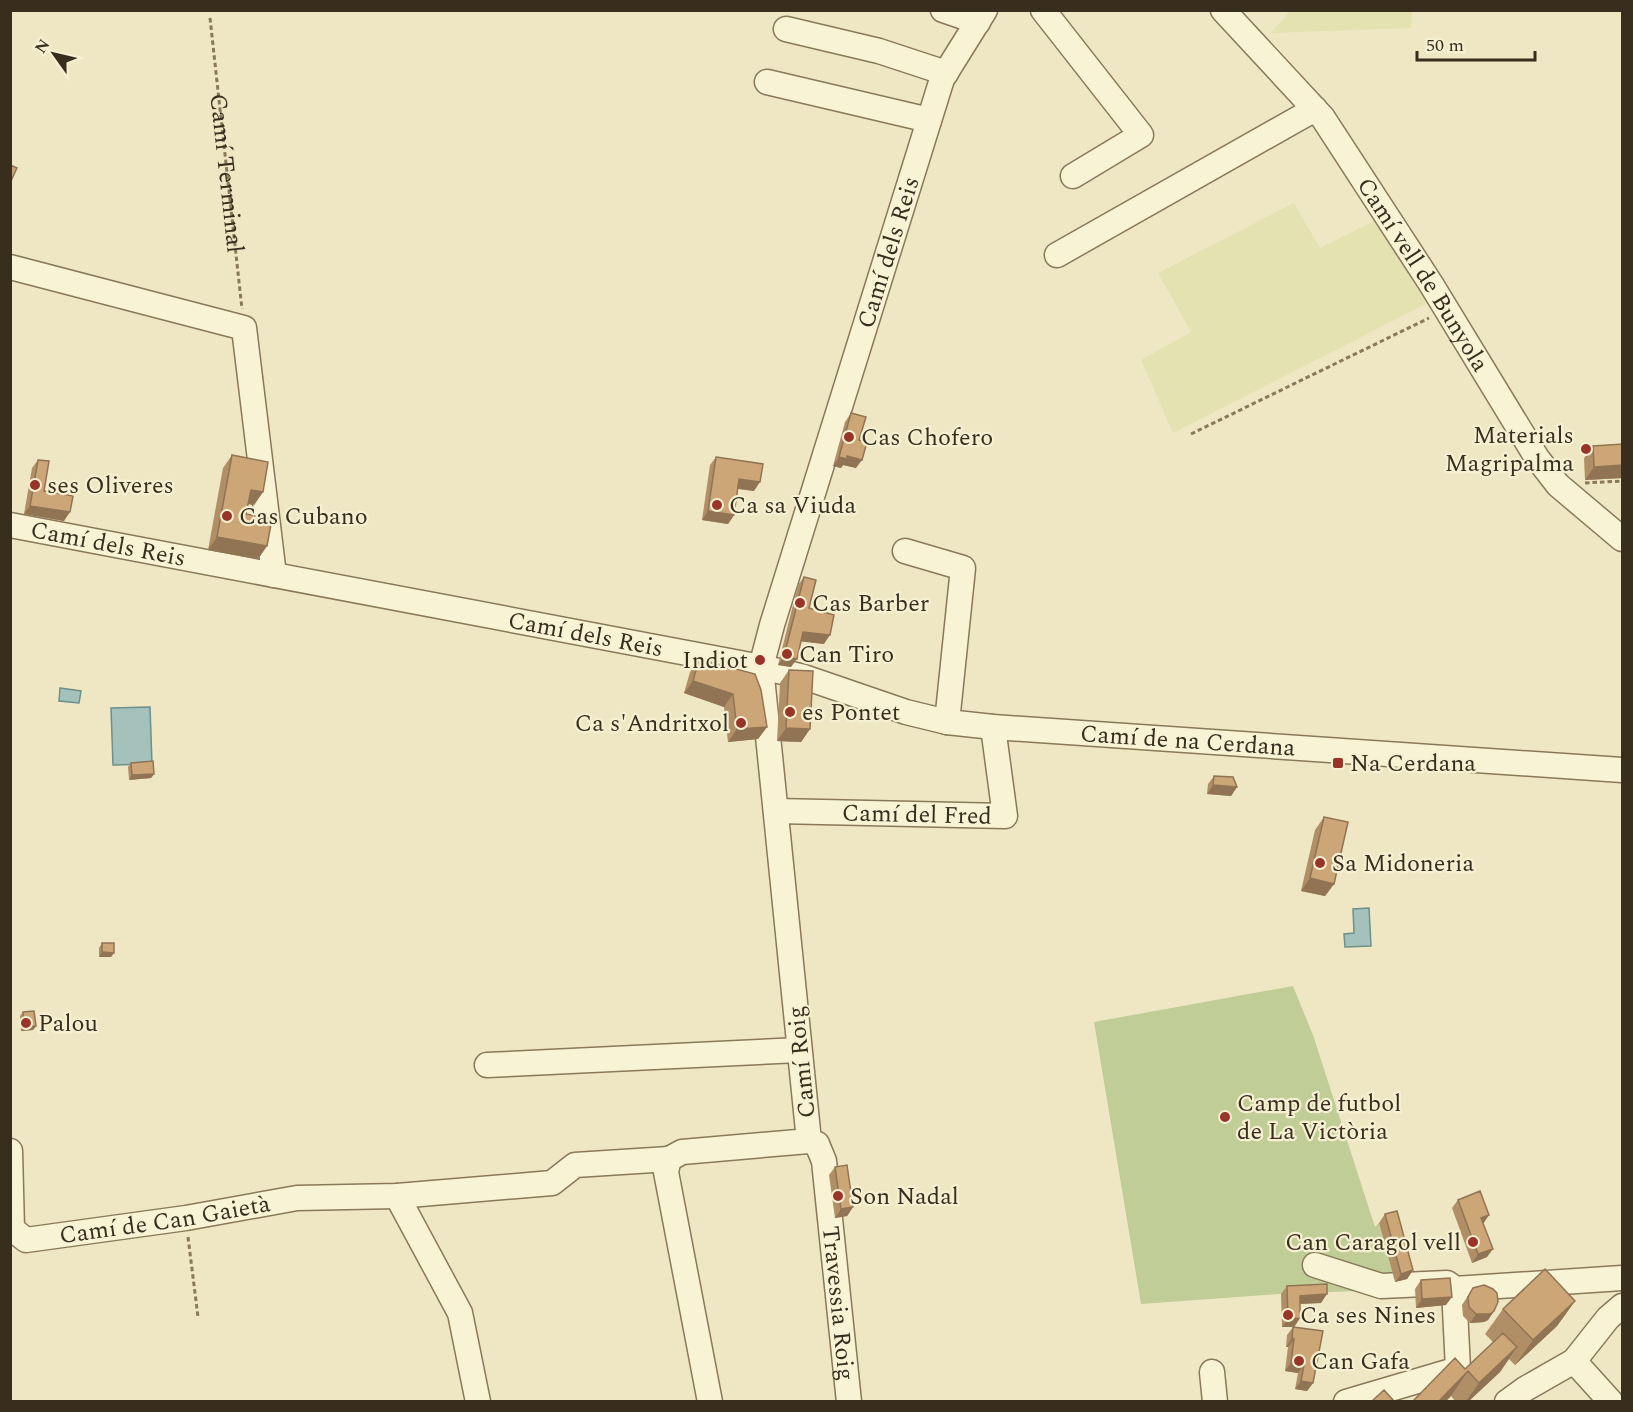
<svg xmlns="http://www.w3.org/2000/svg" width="1633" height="1412" viewBox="0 0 1633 1412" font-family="Spectral,serif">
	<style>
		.farmland { fill: #e4e2b0 }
		.green { fill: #c0cd96 }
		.water { fill: #a5c1bc; stroke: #6c908b; stroke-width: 1.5 }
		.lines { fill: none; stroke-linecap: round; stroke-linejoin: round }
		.minor-casing { stroke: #897859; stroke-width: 27 }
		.path { stroke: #897859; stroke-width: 3; stroke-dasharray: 4.5 3; stroke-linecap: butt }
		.minor { stroke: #f9f3d6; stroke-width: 24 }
		.wall { fill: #b08f67 }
		.shaded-wall { fill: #907454 }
		.building { fill: #cda678; stroke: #907454; stroke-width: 1.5 }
		.poi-dot { fill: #993528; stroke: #f6f0d2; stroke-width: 2 }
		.labels { text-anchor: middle; stroke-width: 4.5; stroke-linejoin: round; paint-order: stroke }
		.street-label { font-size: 24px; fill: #392e1e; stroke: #f6f0d2 }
		.poi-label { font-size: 24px; fill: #392e1e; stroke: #f6f0d2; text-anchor: start }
	</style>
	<rect width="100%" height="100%" fill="#efe7c3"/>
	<path class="farmland" d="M1290,11H1412L1411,28L1271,33Z
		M1294,203L1320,248L1376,220L1428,303L1173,433L1141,360L1191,332L1158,273Z"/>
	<path class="green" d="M1293,986L1313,1035L1375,1227L1379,1223L1395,1282L1382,1290L1280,1294L1141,1304L1094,1022Z"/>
	<path class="water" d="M60,688L81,691L79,703L59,701Z
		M150,707L152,764L113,765L111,708Z
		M1369,908L1371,946L1345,947L1344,934L1354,933L1353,909Z"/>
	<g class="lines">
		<defs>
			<g id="minor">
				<path d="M943,10L978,22"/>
				<path d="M1043,10L1141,135L1073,176"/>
				<path id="s2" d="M1223,10L1323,118L1431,284L1537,458L1558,485L1622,539"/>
				<path d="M786,29L879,51L946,73"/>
				<path d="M767,82L929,120"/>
				<path d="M1057,255L1315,109"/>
				<path d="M10,267L244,328L274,575"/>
				<path id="s3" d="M10,525L761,667L804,677L906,712L947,722L993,727L1622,770"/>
				<path d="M905,551L963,568L947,722"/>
				<path id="s4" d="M776,811L1005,816L993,727"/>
				<path d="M487,1065L799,1050"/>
				<path id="s5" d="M809,1141L817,1144L824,1161L849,1402"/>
				<path id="s6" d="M10,1151L12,1229L26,1240L186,1218L297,1198L397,1196L552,1183L575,1165L669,1159"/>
				<path d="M397,1196L460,1313L478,1402"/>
				<path d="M1315,1265L1381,1286L1447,1283L1450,1285"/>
				<path d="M1574,1361L1608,1318L1622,1306"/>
				<path d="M1212,1372L1215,1402"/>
				<path id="s7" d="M710,1402L666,1172L669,1159L682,1152L809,1141L761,667L772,625L942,79L985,10"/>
				<path d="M1346,1402L1458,1369L1454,1289L1622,1278"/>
				<path d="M1507,1402L1525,1389L1574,1361L1611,1402"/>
			</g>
		</defs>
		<use href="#minor" class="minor-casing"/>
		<g class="path">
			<path id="s1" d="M210,18L242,309"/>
			<path d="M1191,434L1429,318"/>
			<path d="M1585,483L1622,481"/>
			<path d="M188,1237L198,1317"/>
		</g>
		<use href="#minor" class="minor"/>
	</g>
	<path class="wall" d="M851,413L859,440L856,468L843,465L841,468L833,466L845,422Z
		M1623,444V478L1585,480L1584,458L1593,446Z
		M232,455L263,492L254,505L248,504L246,514L267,546L258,559L208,550L223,468Z
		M716,457L754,491L738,489L734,515L728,524L702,520L710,465Z
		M38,460L44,491L64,521L24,514L32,468Z
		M804,577L809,608L824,644L801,641L791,667L778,665L798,585Z
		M699,659L767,727L758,739L728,742L724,707L684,693L690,672Z
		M789,670L810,729L801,742L777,741L780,683Z
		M131,763L154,774L151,778L129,780L128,767Z
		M1214,776L1237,787L1231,796L1207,794L1208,784Z
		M1324,817L1334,884L1325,896L1301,891L1315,830Z
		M102,943L111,957H99V948Z
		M23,1012L36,1026L33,1030L21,1031L20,1016Z
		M835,1167L853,1207L847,1216L835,1218L829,1175Z
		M1458,1200L1489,1215L1483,1223L1487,1257L1472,1263L1452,1208Z
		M1385,1214L1413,1270L1407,1279L1395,1282L1379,1223Z
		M1421,1280L1446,1305L1416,1308L1415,1289Z
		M1287,1286L1321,1303L1300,1304V1318L1294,1327H1282L1281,1294Z
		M1473,1288L1494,1311L1488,1320L1484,1322L1470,1323L1463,1316L1462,1305Z
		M1575,1301L1557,1326L1515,1365L1509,1359L1500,1372L1469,1401H1455L1451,1396L1446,1401H1413L1414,1400L1465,1369L1493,1342L1485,1334L1503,1309Z
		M1293,1327L1313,1383L1307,1391L1295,1389L1298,1373L1285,1371L1288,1347H1286L1287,1335Z"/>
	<path class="shaded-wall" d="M847,456L862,460L856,468L843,465L841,468L833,466L839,457Z
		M1623,465V478L1585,480L1594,467Z
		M739,479L760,482L754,491L733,488Z
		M251,490L263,492L254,505L242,503Z
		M30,506L70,512L64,521L24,514Z
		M708,511L734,515L728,524L702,520Z
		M217,537L267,546L258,559L208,550Z
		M803,632L830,635L824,644L797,641Z
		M784,656L797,659L791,667L778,665Z
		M693,681L733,694L724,707L684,693Z
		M767,727L758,739L728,742L737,729Z
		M786,728L810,729L801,742L777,741Z
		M154,774L151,778L129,780L132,775Z
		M1213,785L1237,787L1231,796L1207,794Z
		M1310,878L1334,884L1325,896L1301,891Z
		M102,952L114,953L111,957H99Z
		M36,1026L33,1030L21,1031L24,1027Z
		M853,1207L847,1216L835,1218L841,1209Z
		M1489,1215L1483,1224L1481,1218Z
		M1493,1249L1487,1257L1472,1263L1478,1254Z
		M1413,1270L1407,1279L1395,1282L1401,1274Z
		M1327,1294L1321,1303L1294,1304L1300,1296Z
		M1452,1297L1446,1305L1416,1308L1422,1299Z
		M1575,1301L1557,1326L1515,1365L1533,1340Z
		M1494,1311L1488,1320L1484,1322L1470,1323L1476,1314Z
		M1300,1318L1294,1327H1282L1288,1319Z
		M1292,1338L1294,1339L1288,1347H1286Z
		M1517,1347L1500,1372L1469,1401H1466L1479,1383Z
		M1291,1363L1304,1365L1298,1373L1285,1371Z
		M1468,1371L1451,1396L1446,1401H1439Z
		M1301,1381L1313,1383L1307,1391L1295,1389Z"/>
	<path class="building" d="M10,165L17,168L11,181L10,180Z
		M851,413L866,417L859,440L867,442L862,460L847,456V459L839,457Z
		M1623,444V465L1594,467L1593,446Z
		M232,455L268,462L263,492L251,490L246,514L272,519L267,546L217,537Z
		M716,457L763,464L760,482L739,479L734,515L708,511Z
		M38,460L49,461L44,491L73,496L70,512L30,506Z
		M804,577L816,580L809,608L834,615L830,635L803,632L797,659L784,656Z
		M699,659L755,674L761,690L767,727L737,729L733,694L693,681Z
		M789,670L813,671L810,729L786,728Z
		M153,761L154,774L132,775L131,763Z
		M1214,776L1233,777L1237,787L1213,785Z
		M1324,817L1348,822L1334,884L1310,878Z
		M102,943H114V953L102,952Z
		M34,1011L36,1026L24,1027L23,1012Z
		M847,1165L853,1207L841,1209L835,1167Z
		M1480,1191L1489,1215L1481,1218L1493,1249L1478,1254L1458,1200Z
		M1397,1211L1413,1270L1401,1274L1385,1214Z
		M1545,1269L1575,1301L1533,1340L1503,1309Z
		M1450,1278L1452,1297L1422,1299L1421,1280Z
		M1327,1284V1294L1300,1296V1318L1288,1319L1287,1286Z
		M1484,1285L1493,1289L1497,1293L1498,1302L1494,1311L1490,1314H1476L1469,1307L1468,1297L1473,1288Z
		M1293,1327L1323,1331L1313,1383L1301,1381L1304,1365L1291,1363L1294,1339L1292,1338Z
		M1503,1333L1517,1347L1479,1383L1468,1371L1439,1401H1416L1414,1400L1455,1358L1465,1369Z
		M1384,1390L1394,1401H1372Z"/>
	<g class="poi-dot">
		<circle cx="849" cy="437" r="6"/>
		<circle cx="1586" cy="449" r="6"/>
		<circle cx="35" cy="485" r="6"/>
		<circle cx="717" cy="505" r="6"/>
		<circle cx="227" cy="516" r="6"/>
		<circle cx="800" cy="603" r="6"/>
		<circle cx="787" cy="654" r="6"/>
		<circle cx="760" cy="660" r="6"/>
		<circle cx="790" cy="712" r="6"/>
		<circle cx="741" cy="723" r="6"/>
		<rect x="1332" y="757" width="12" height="12" rx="3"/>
		<circle cx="1320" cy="863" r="6"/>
		<circle cx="26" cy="1023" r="6"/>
		<circle cx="1225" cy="1117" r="6"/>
		<circle cx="838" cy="1196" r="6"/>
		<circle cx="1473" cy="1242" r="6"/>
		<circle cx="1288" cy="1315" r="6"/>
		<circle cx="1299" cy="1361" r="6"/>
	</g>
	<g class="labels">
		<g class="street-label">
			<text dy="8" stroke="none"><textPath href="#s1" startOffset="156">Camí Terminal</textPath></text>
			<text dy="8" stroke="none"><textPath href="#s7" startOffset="1300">Camí dels Reis</textPath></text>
			<text dy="8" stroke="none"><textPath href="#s2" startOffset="333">Camí vell de Bunyola</textPath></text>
			<text dy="8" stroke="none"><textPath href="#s3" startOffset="100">Camí dels Reis</textPath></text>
			<text dy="8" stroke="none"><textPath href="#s3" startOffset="586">Camí dels Reis</textPath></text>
			<text dy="8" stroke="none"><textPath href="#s3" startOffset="1200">Camí de na Cerdana</textPath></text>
			<text dy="8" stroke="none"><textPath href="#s4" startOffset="141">Camí del Fred</textPath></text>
			<text transform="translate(801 1062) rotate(-96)" y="8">Camí Roig</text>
			<text dy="8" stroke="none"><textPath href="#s6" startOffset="236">Camí de Can Gaietà</textPath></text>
			<text dy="8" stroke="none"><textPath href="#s5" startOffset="170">Travessia Roig</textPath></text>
		</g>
		<g class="poi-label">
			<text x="1574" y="443" text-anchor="end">Materials<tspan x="1574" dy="28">Magripalma</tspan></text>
			<text x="861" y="445">Cas Chofero</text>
			<text x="47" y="493">ses Oliveres</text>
			<text x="729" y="513">Ca sa Viuda</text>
			<text x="239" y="524">Cas Cubano</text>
			<text x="812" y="611">Cas Barber</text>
			<text x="799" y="662">Can Tiro</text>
			<text x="748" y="668" text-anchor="end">Indiot</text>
			<text x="802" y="720">es Pontet</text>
			<text x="729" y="731" text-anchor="end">Ca s'Andritxol</text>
			<text x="1350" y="771">Na Cerdana</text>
			<text x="1332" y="871">Sa Midoneria</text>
			<text x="38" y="1031">Palou</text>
			<text x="1237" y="1111">Camp de futbol<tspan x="1237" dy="28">de La Victòria</tspan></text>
			<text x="850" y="1204">Son Nadal</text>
			<text x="1461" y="1250" text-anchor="end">Can Caragol vell</text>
			<text x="1300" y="1323">Ca ses Nines</text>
			<text x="1311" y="1369">Can Gafa</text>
		</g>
	</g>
	<rect width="1633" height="1412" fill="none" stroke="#392e1e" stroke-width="24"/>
	<g transform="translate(54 54) rotate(304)" stroke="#f6f0d2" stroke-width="4.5" paint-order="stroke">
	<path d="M0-4.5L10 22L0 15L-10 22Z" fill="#392e1e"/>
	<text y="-9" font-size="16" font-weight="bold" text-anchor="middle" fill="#392e1e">N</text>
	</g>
	<path d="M1417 51v9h118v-9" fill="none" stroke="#392e1e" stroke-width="3"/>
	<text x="1426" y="51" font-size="18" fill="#392e1e" stroke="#f6f0d2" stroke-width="4.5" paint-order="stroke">50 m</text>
</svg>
